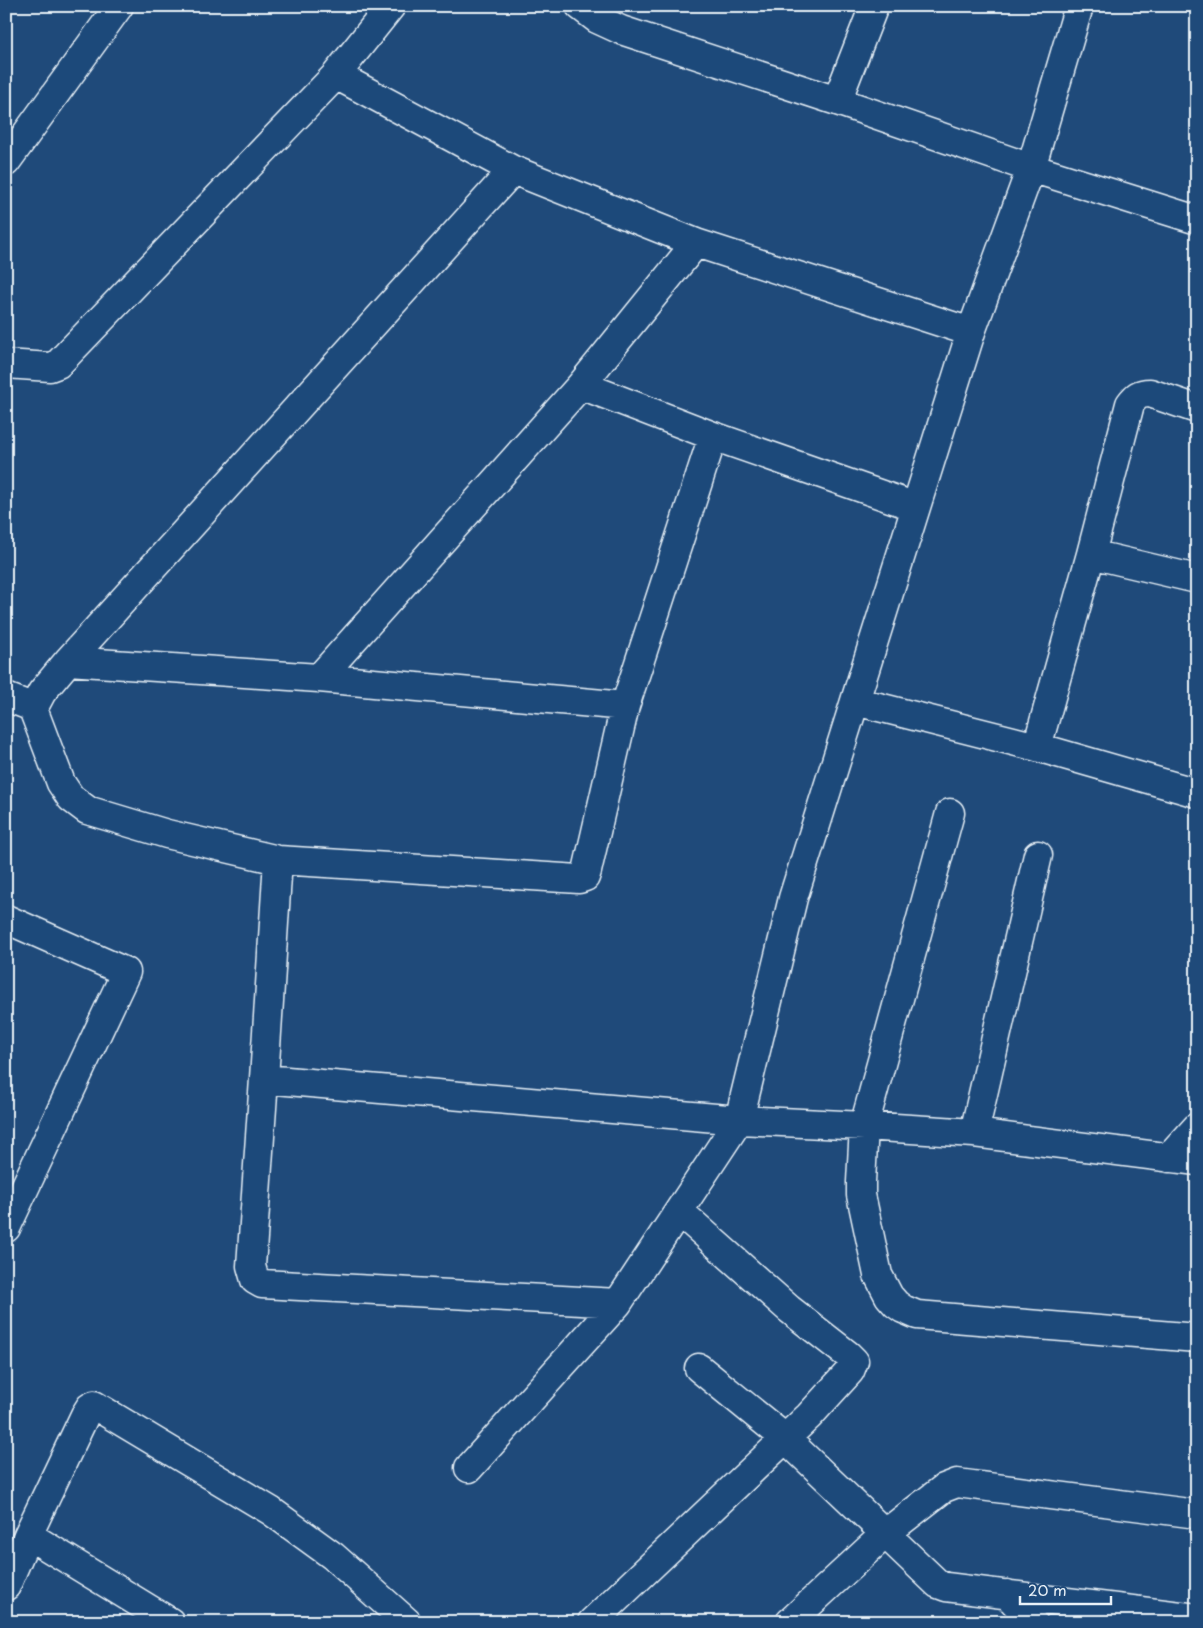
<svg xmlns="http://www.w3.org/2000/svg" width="1203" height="1628" viewBox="0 0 1203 1628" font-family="'Playpen Sans',sans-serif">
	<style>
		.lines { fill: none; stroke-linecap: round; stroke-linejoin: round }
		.minor-casing { stroke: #e8f1f8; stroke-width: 31 }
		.minor { stroke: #1f4a7a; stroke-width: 28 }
	</style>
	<rect width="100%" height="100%" fill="#1f4a7a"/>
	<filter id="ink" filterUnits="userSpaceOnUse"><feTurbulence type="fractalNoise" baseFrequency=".02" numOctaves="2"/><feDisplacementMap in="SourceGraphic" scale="10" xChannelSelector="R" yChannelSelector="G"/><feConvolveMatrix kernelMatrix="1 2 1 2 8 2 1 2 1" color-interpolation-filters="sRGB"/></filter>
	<g filter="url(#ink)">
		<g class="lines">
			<defs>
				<path id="minor" d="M580,6L597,19L621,30L837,101L1031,168L1197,220
					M1079,6L1031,168L971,332L855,701L1037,747L1197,793
					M336,75L513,170L696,243
					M837,101L874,6
					M6,162L119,6
					M6,364L50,367L58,364L336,75L391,6
					M581,385L319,678L625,706
					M1197,409L1150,393C1139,393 1136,396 1130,404L1091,554L1197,579
					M713,436L625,706L587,871L585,877L579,879L278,860L264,1079L739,1120L864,1126L974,1133L1197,1161
					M916,507L713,436L581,385L696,243L971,332
					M68,661L319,678
					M6,697L27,705L33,709L61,783L71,798L87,810L167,834L278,860
					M33,709L42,692L68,661L513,170
					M1037,747L1091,554
					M950,813L864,1126L861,1182V1195L878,1275L889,1296L896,1304L903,1309L917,1315L1197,1338
					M6,919L126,972L6,1228
					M264,1079L251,1266L255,1280L262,1284L618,1303
					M974,1133L1038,855
					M1169,1158L1197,1127
					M699,1368L786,1439L938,1584L946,1587L1197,1618
					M469,1468L618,1303L739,1120L793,898L855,701
					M28,1535L170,1622
					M6,1586L28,1535L85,1415L90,1407L94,1405L271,1511L333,1556L407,1622
					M1007,1594L1033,1622
					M592,1622L809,1416L850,1371L854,1361L848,1355L789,1309L679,1211
					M790,1622L886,1533L944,1488L957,1483L1197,1514"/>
			</defs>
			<use href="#minor" class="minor-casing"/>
			<use href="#minor" class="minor"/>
		</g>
	</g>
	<rect width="1203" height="1628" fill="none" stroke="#1f4a7a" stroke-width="25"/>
	<rect x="12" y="12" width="1178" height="1603" fill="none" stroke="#e8f1f8" stroke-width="2" filter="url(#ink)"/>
	<path d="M1020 1596v8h91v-8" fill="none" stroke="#e8f1f8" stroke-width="2.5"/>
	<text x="1028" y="1596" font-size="15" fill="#e8f1f8" stroke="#1f4a7a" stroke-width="4" paint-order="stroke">20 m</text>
</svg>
